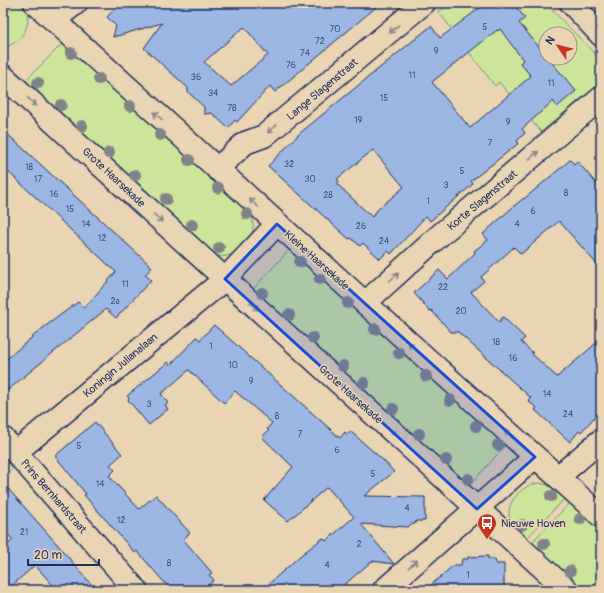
<svg xmlns="http://www.w3.org/2000/svg" width="604" height="593" viewBox="0 0 604 593" font-family="Pangolin,sans-serif">
	<style>
		.green { fill: #cde59a; stroke: #748a7c; fill-rule: evenodd }
		.building { fill: #9cb7e3; stroke: #1b2f5e; fill-rule: evenodd }
		.lines { fill: none; stroke-linecap: round; stroke-linejoin: round }
		.minor-casing { stroke: #1b2f5e; stroke-width: 25 }
		.tertiary-casing { stroke: #1b2f5e; stroke-width: 25 }
		.minor { stroke: #e9d4b3; stroke-width: 22 }
		.tertiary { stroke: #e9d4b3; stroke-width: 22 }
		.tree { fill: #828388 }
		.oneway { stroke: #828288 }
		.marked { fill: #1d4ed8; fill-opacity: 0.2; stroke: #1d4ed8; stroke-width: 3; stroke-linejoin: round }
		.labels { text-anchor: middle; stroke-width: 3; stroke-linejoin: round; paint-order: stroke }
		.number-label { font-size: 9px; fill: #3b517f }
		.street-label { font-size: 11px; fill: #1b2f5e; stroke: #e9d4b3 }
		.poi-label { font-size: 11px; fill: #1b2f5e; stroke: #e9d4b3; text-anchor: start }
	</style>
	<rect width="100%" height="100%" fill="#e9d4b3"/>
	<filter id="ink" filterUnits="userSpaceOnUse"><feTurbulence type="fractalNoise" baseFrequency=".025" numOctaves="2"/><feDisplacementMap in="SourceGraphic" scale="8" xChannelSelector="R" yChannelSelector="G"/><feConvolveMatrix kernelMatrix="1 2 1 2 8 2 1 2 1" color-interpolation-filters="sRGB"/></filter>
	<g filter="url(#ink)">
		<path class="green" d="M3,3H22C36,20 23,43 3,48Z
			M456,3H545L601,60V82L541,132L499,82L495,86L438,11ZM546,34H570V58H546Z
			M62,44L67,45L252,215C253,221 254,228 252,234C251,238 248,241 245,244C235,254 226,260 212,254L29,85L26,80Z
			M289,250L293,251L506,445L469,486L254,293L253,289Z
			M3,460L7,461L14,468L3,477Z
			M539,483L548,485L565,498L527,538C521,533 513,528 510,520C504,503 523,484 539,483Z
			M570,503L601,531V590H585L531,543Z"/>
		<path class="building" d="M120,3H381L275,92L270,86L237,122L235,120L228,128L212,113L204,114V107L188,92V88L144,48L162,23L113,37L116,26L107,17ZM244,27L268,55L231,86L204,62Z
			M486,3H513L525,18L519,23L546,55V58H548L576,91L557,107L553,101L522,129L525,133L517,141L519,143L471,181L473,184L430,221L426,216L391,254L388,251L380,259L363,243L360,246L351,238L349,239L268,166L300,133L431,26L440,38ZM500,29L523,60L520,63L531,76L470,128L432,82L497,30L498,31ZM373,150L404,187L378,209L372,217L337,184L339,181L337,179Z
			M3,130L152,267L145,275L151,280L116,318L106,309L3,394V362L43,328L78,302L84,308L116,272L3,167Z
			M570,160L574,164L577,161L601,189V269L559,221L521,254L514,247L481,277L484,281L471,292L499,322L503,317L525,338L521,342L533,353L532,354L557,377L601,339V410L581,432L579,431L570,442L535,410L537,408L528,401L531,398L458,332H451L431,310L430,311L414,293L439,270L448,279L475,253L474,251L488,240L483,234L514,206L524,198V199Z
			M214,325L340,438L345,432L347,434L350,431L384,461L394,472L364,496L425,497V521H416L415,524H411L408,527L361,524L394,564L372,561L338,590H262L301,555L323,538L326,541L354,517L327,487L288,521L264,500L293,467L262,437L269,430L267,429L272,423L235,391L224,403L189,370L161,394L168,403L165,405L168,409L149,425L128,400L129,398L127,396L168,362L170,365L197,337L200,340Z
			M95,422L122,454L110,465L115,470L109,476L139,509L156,495L190,533L183,539L212,573L209,575L214,580L203,590H171L137,551L135,553L84,495L86,494L55,456Z
			M3,483L57,544L96,590H57L35,565L7,590H3V549L13,540L3,529Z
			M488,556V559H495L496,564H504V590H425L454,565H461L462,559H468V557Z"/>
		<g class="lines">
			<defs>
				<path id="minor" d="M571,3L601,35
					M54,20L76,3
					M217,169L245,143L264,136L424,3
					M365,303L440,235L601,98
					M3,438L136,590
					M16,452L225,279
					M558,477L601,440
					M384,590L535,457"/>
				<path id="tertiary" d="M35,3L365,303L601,516
					M3,76L225,279L567,590
					M225,279L277,224"/>
			</defs>
			<use href="#minor" class="minor-casing"/>
			<use href="#tertiary" class="tertiary-casing"/>
			<use href="#minor" class="minor"/>
			<use href="#tertiary" class="tertiary"/>
		</g>
		<g class="tree">
			<circle cx="71" cy="53" r="6"/>
			<circle cx="99" cy="79" r="6"/>
			<circle cx="38" cy="83" r="6"/>
			<circle cx="61" cy="105" r="6"/>
			<circle cx="130" cy="106" r="6"/>
			<circle cx="82" cy="126" r="6"/>
			<circle cx="160" cy="135" r="6"/>
			<circle cx="109" cy="153" r="6"/>
			<circle cx="189" cy="160" r="6"/>
			<circle cx="135" cy="175" r="6"/>
			<circle cx="218" cy="188" r="6"/>
			<circle cx="166" cy="199" r="6"/>
			<circle cx="247" cy="214" r="6"/>
			<circle cx="192" cy="225" r="6"/>
			<circle cx="219" cy="248" r="6"/>
			<circle cx="300" cy="262" r="6"/>
			<circle cx="320" cy="279" r="6"/>
			<circle cx="262" cy="293" r="6"/>
			<circle cx="348" cy="303" r="6"/>
			<circle cx="289" cy="315" r="6"/>
			<circle cx="375" cy="329" r="6"/>
			<circle cx="313" cy="338" r="6"/>
			<circle cx="399" cy="353" r="6"/>
			<circle cx="343" cy="366" r="6"/>
			<circle cx="426" cy="376" r="6"/>
			<circle cx="364" cy="383" r="6"/>
			<circle cx="450" cy="400" r="6"/>
			<circle cx="393" cy="409" r="6"/>
			<circle cx="476" cy="426" r="6"/>
			<circle cx="419" cy="434" r="6"/>
			<circle cx="498" cy="445" r="6"/>
			<circle cx="446" cy="460" r="6"/>
			<circle cx="468" cy="479" r="6"/>
			<circle cx="551" cy="496" r="6"/>
			<circle cx="580" cy="519" r="6"/>
			<circle cx="522" cy="525" r="6"/>
			<circle cx="544" cy="544" r="6"/>
			<circle cx="570" cy="571" r="6"/>
		</g>
		<defs><path id="oneway-shaft" d="M-6 0H5M1.5-3L5.5 0L1.5 3" fill="none" stroke-width="1.6" stroke-linecap="round" stroke-linejoin="round"/></defs>
		<g class="oneway">
			<use href="#oneway-shaft" transform="translate(394 29) rotate(139)"/>
			<use href="#oneway-shaft" transform="translate(32 102) rotate(43)"/>
			<use href="#oneway-shaft" transform="translate(158 116) rotate(-138)"/>
			<use href="#oneway-shaft" transform="translate(272 129) rotate(140)"/>
			<use href="#oneway-shaft" transform="translate(534 155) rotate(-40)"/>
			<use href="#oneway-shaft" transform="translate(254 203) rotate(-138)"/>
			<use href="#oneway-shaft" transform="translate(158 218) rotate(43)"/>
			<use href="#oneway-shaft" transform="translate(394 277) rotate(-42)"/>
			<use href="#oneway-shaft" transform="translate(254 306) rotate(42)"/>
			<use href="#oneway-shaft" transform="translate(413 347) rotate(-138)"/>
			<use href="#oneway-shaft" transform="translate(392 431) rotate(42)"/>
			<use href="#oneway-shaft" transform="translate(509 434) rotate(-138)"/>
			<use href="#oneway-shaft" transform="translate(413 564) rotate(-41)"/>
		</g>
	</g>
	<path class="marked" d="M277,224L535,457L477,509L225,279Z"/>
	<defs>
		<symbol id="bus-pin" viewBox="-11 -11 22 30"><path d="M0 17L-7.5 6A9.5 9.5 0 1 1 7.5 6Z" fill="#c8321e" stroke="#e9d4b3"/><path d="M-5-6H5V4H4V6H2V4H-2V6H-4V4H-5ZM-3.5-4V0h7V-4ZM-3.5 1.2v1.5H-2V1.2ZM2 1.2v1.5H3.5V1.2Z" fill="#fff"/></symbol>
	</defs>
	<g fill-rule="evenodd">
		<use href="#bus-pin" x="476" y="512" width="22" height="30"/>
	</g>
	<g class="labels">
		<g class="number-label">
			<text x="485" y="30">5</text>
			<text x="335" y="32">70</text>
			<text x="320" y="44">72</text>
			<text x="436" y="54">9</text>
			<text x="305" y="56">74</text>
			<text x="291" y="68">76</text>
			<text x="412" y="78">11</text>
			<text x="196" y="80">36</text>
			<text x="551" y="86">11</text>
			<text x="213" y="96">34</text>
			<text x="384" y="101">15</text>
			<text x="232" y="111">78</text>
			<text x="358" y="123">19</text>
			<text x="508" y="125">9</text>
			<text x="490" y="146">7</text>
			<text x="289" y="167">32</text>
			<text x="29" y="170">18</text>
			<text x="462" y="174">5</text>
			<text x="38" y="182">17</text>
			<text x="310" y="182">30</text>
			<text x="446" y="188">3</text>
			<text x="566" y="196">8</text>
			<text x="54" y="197">16</text>
			<text x="328" y="198">28</text>
			<text x="428" y="204">1</text>
			<text x="70" y="212">15</text>
			<text x="533" y="214">6</text>
			<text x="86" y="227">14</text>
			<text x="517" y="227">4</text>
			<text x="361" y="229">26</text>
			<text x="102" y="241">12</text>
			<text x="384" y="244">24</text>
			<text x="125" y="287">11</text>
			<text x="443" y="290">22</text>
			<text x="115" y="304">2a</text>
			<text x="461" y="314">20</text>
			<text x="496" y="345">18</text>
			<text x="211" y="349">1</text>
			<text x="513" y="361">16</text>
			<text x="233" y="368">10</text>
			<text x="251" y="384">9</text>
			<text x="547" y="397">14</text>
			<text x="149" y="407">3</text>
			<text x="568" y="417">24</text>
			<text x="277" y="419">8</text>
			<text x="300" y="437">7</text>
			<text x="79" y="449">5</text>
			<text x="337" y="453">6</text>
			<text x="373" y="477">5</text>
			<text x="100" y="487">14</text>
			<text x="407" y="511">4</text>
			<text x="121" y="523">12</text>
			<text x="24" y="535">21</text>
			<text x="359" y="547">2</text>
			<text x="169" y="566">8</text>
			<text x="327" y="568">4</text>
			<text x="468" y="578">1</text>
		</g>
		<g class="street-label">
			<text transform="translate(322 89) rotate(-40)" y="4">Lange Slagenstraat</text>
			<text transform="translate(114 177) rotate(43)" y="4">Grote Haarsekade</text>
			<text transform="translate(482 200) rotate(-40)" y="4">Korte Slagenstraat</text>
			<text transform="translate(317 260) rotate(42)" y="4">Kleine Haarsekade</text>
			<text transform="translate(120 365) rotate(-40)" y="4">Koningin Julianalaan</text>
			<text transform="translate(351 394) rotate(42)" y="4">Grote Haarsekade</text>
			<text transform="translate(54 496) rotate(49)" y="4">Prins Bernhardstraat</text>
		</g>
		<g class="poi-label">
			<text x="501" y="527">Nieuwe Hoven</text>
		</g>
	</g>
	<rect width="604" height="593" fill="none" stroke="#e9d4b3" stroke-width="16"/>
	<rect x="8" y="8" width="588" height="577" fill="none" stroke="#1b2f5e" stroke-width="1.5" filter="url(#ink)"/>
	<g transform="translate(558 46) rotate(305)"><circle r="19" fill="#e9d4b3" stroke="#979291"/>
	<path d="M0-3L7 15L0 10L-7 15Z" fill="#c8321e"/>
	<text y="-6" font-size="11" font-weight="bold" text-anchor="middle" fill="#1b2f5e">N</text>
	</g>
	<path d="M28 559v6h71v-6" fill="none" stroke="#1b2f5e" stroke-width="2"/>
	<text x="34" y="559" font-size="12" fill="#1b2f5e" stroke="#e9d4b3" stroke-width="3" paint-order="stroke">20 m</text>
</svg>
